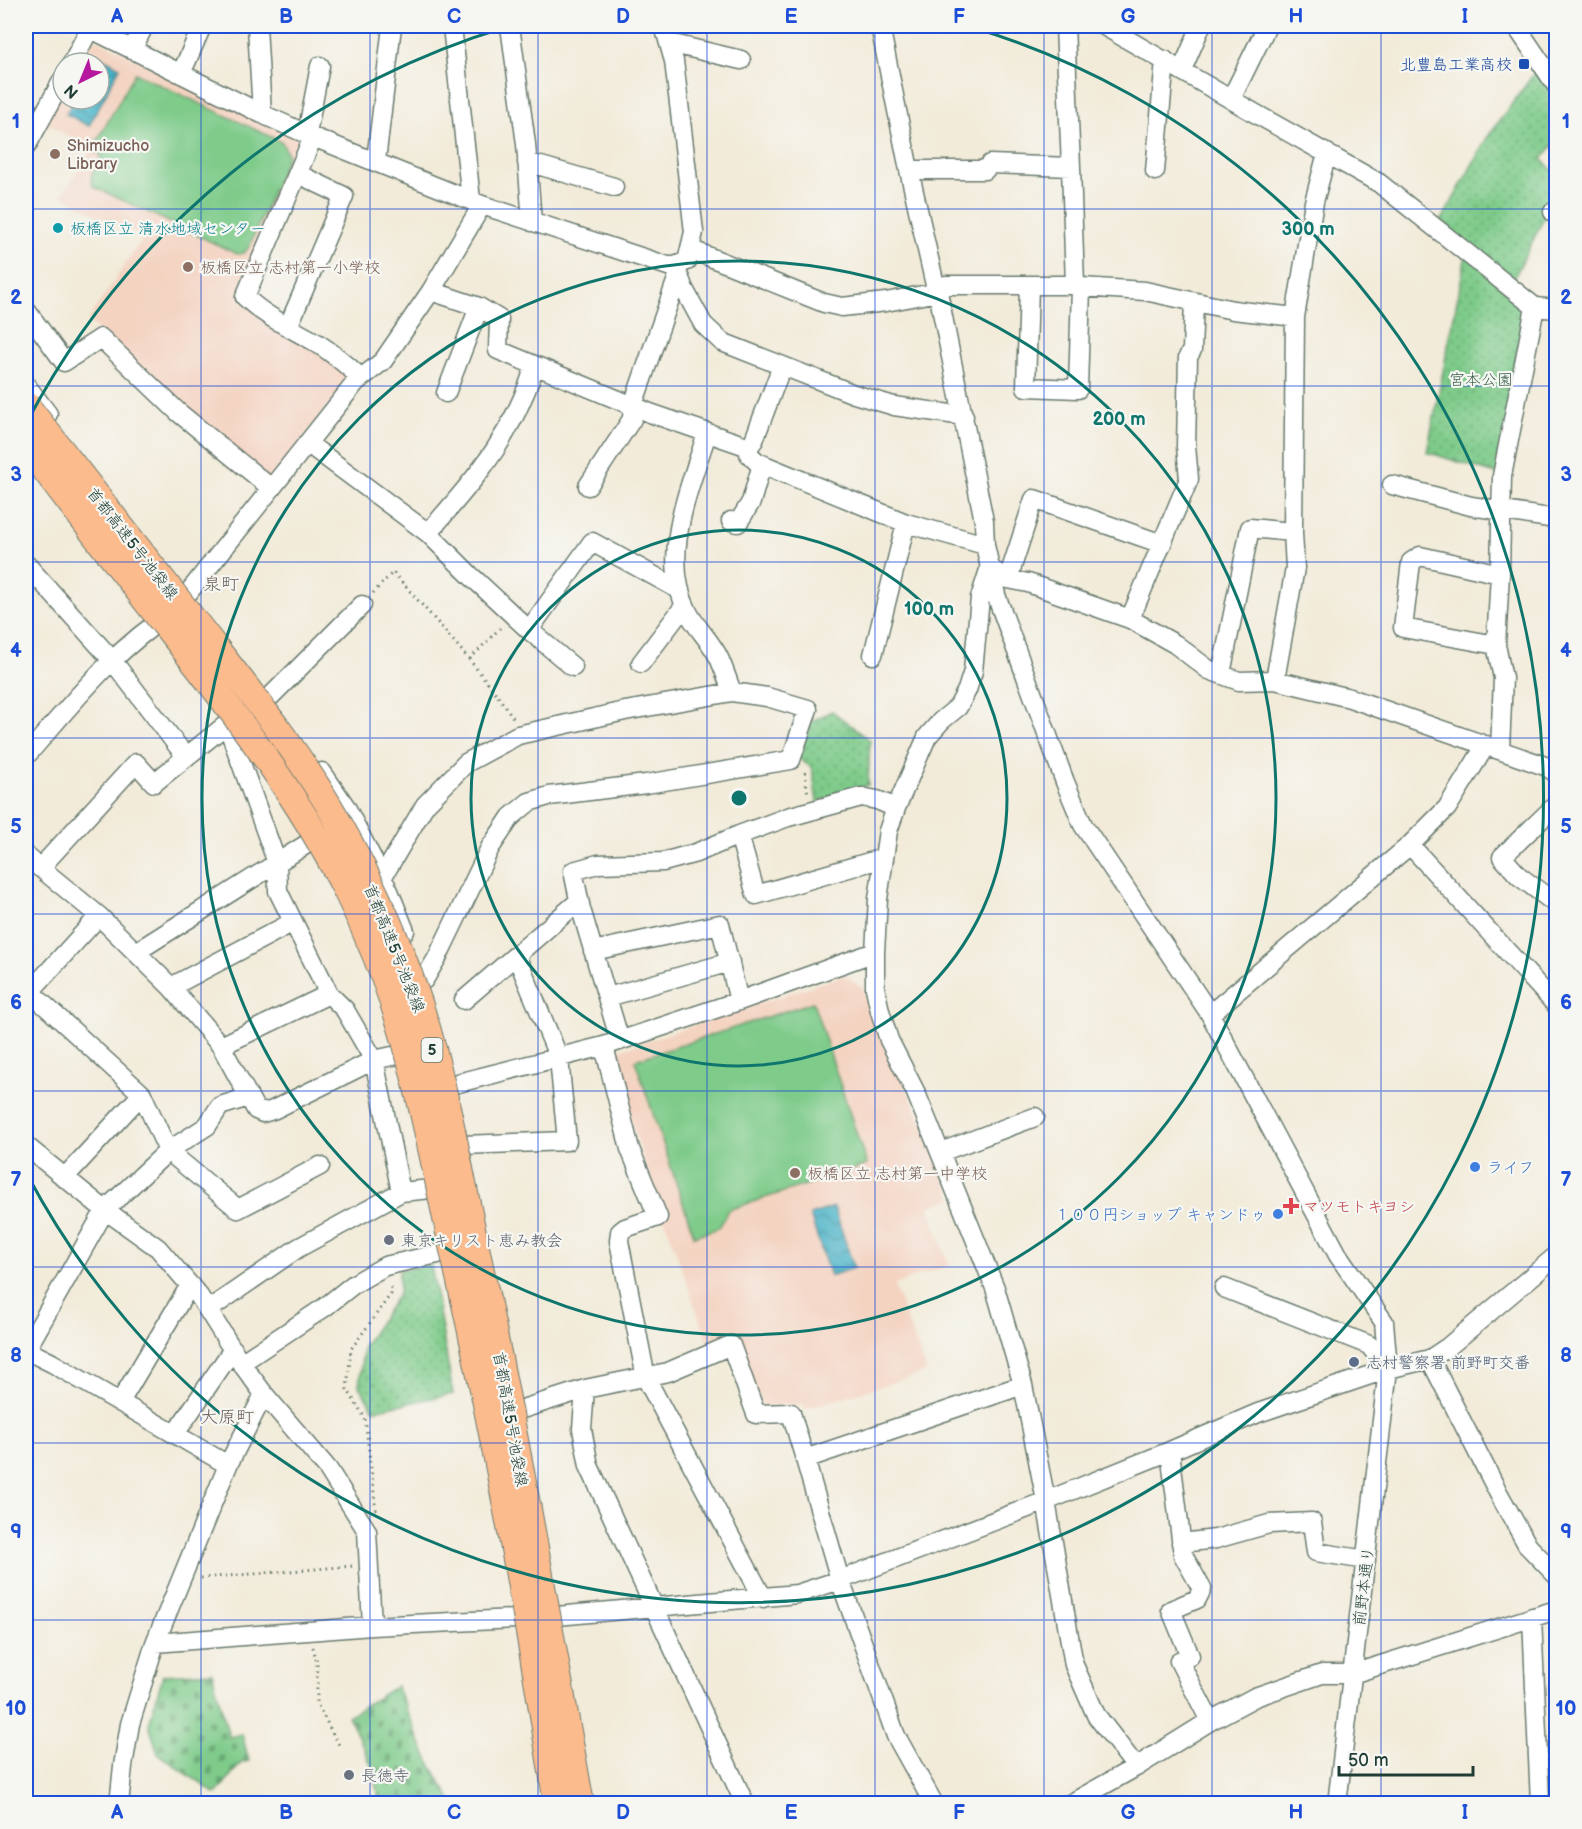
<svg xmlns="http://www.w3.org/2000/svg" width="1582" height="1829" viewBox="0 0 1582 1829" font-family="'Balsamiq Sans','Klee One',sans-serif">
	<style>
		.built { fill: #f4d3c1 }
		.grass { fill: url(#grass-dots); stroke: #4e845f; stroke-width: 1.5 }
		.cemetery { fill: url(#cemetery-stones); stroke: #4e845f; stroke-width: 1.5 }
		.pitch { fill: #7ecb8a; stroke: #4e845f; stroke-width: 1.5 }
		.water { fill: url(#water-waves); stroke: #34787e; stroke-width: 1.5 }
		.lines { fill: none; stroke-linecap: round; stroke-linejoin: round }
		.minor-casing { stroke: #697a6e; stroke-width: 21 }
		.path { stroke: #697a6e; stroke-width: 3; stroke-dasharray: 1.5 4.5; stroke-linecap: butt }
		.minor { stroke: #fff; stroke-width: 18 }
		.highway-bridge-casing { stroke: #697a6e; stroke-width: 28; stroke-linecap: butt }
		.highway-bridge { stroke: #fbbb8d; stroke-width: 26 }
		.grid { fill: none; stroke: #1d4ed8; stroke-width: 1.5; stroke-opacity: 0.55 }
		.ring { fill: none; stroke: #0f766e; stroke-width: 3 }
		.transit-dot { fill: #1a4fb4; stroke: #f6f6f2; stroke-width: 2 }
		.education-dot { fill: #8d6e63; stroke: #f6f6f2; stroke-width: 2 }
		.culture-dot { fill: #0f9aa8; stroke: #f6f6f2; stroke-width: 2 }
		.shop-dot { fill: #3f7fe0; stroke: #f6f6f2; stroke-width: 2 }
		.health-dot { fill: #e0444e; stroke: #f6f6f2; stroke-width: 2 }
		.worship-dot { fill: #6b7280; stroke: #f6f6f2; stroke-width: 2 }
		.service-dot { fill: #5c6f8a; stroke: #f6f6f2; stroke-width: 2 }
		.labels { text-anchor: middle; stroke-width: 4.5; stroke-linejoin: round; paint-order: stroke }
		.shield { fill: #f6f6f2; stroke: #60746d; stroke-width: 1.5 }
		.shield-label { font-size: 15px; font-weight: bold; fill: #1f3d34 }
		.transit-label { font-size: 16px; fill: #164399; stroke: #f6f6f2; text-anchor: end }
		.education-label { font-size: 16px; fill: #785e54; stroke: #f6f6f2; text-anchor: start }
		.culture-label { font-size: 16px; fill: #0d838f; stroke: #f6f6f2; text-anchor: start }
		.park-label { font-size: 16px; fill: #37604a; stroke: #f6f6f2 }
		.street-label { font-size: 16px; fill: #1f3d34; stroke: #f6f6f2 }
		.shop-label { font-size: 16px; fill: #366cbe; stroke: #f6f6f2; text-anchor: start }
		.health-label { font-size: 16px; fill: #be3a42; stroke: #f6f6f2; text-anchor: start }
		.worship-label { font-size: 16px; fill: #5b616d; stroke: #f6f6f2; text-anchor: start }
		.service-label { font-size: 16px; fill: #4e5e75; stroke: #f6f6f2; text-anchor: start }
		.neighbourhood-label { font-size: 18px; fill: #6a5e57; stroke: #f6f6f2 }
		.centre { fill: #0f766e; stroke: #f6f6f2; stroke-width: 3 }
		.ring-label { font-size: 18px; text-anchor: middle; font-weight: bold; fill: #0f766e; stroke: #f6f6f2; stroke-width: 4.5; stroke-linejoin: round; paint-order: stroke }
		.neatline { fill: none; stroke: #1d4ed8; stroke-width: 2 }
		.grid-label { font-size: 20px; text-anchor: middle; font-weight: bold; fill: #1d4ed8 }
	</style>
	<defs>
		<pattern id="grass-dots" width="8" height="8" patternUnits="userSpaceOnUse" patternTransform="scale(1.5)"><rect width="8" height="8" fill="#7ecb8a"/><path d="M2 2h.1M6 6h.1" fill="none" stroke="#67a672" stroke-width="1.8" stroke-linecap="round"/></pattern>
		<pattern id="cemetery-stones" width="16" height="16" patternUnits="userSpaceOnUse" patternTransform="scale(1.5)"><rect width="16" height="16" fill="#7ecb8a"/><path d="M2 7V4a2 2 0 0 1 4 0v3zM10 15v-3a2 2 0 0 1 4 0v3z" fill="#67a672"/></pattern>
		<pattern id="water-waves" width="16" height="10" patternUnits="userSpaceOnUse" patternTransform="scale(1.5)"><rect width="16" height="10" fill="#49b2c7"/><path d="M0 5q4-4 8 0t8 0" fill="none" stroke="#3c92a2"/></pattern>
	</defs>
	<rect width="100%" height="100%" fill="#f6f6f2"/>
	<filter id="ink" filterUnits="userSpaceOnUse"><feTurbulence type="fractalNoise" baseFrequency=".0167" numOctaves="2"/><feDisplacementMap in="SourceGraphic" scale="12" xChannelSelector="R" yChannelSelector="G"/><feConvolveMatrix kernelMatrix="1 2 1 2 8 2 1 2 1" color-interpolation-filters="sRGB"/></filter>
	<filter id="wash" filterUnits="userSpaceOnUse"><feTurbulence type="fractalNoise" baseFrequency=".008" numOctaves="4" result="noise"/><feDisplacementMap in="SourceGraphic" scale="24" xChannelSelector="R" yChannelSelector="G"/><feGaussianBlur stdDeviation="1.35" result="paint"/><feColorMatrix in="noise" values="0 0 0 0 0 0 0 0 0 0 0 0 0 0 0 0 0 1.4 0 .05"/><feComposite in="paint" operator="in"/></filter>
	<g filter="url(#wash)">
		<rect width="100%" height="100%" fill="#f2ebd9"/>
		<path class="built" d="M96,39L301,139L303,148L240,299L352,375L273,476L266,479L181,409L88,320L144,236L98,216L62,195L92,150L41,120L63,83V99H99V63H75L89,42Z
			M844,975L863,988L876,1021L933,1147L952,1198L929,1207L949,1265L894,1285L927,1372L805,1409L802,1404L762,1406L735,1334L709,1346L639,1147L614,1056L617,1051Z"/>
		<path class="grass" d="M1538,68L1556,94V142L1542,159L1556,174V194L1512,282L1439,225L1487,138Z
			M1466,255L1535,307L1502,476L1427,452Z
			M832,711L870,740L868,785L817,802L812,768L798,758L811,722Z
			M431,1265L453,1394L374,1410L359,1386L363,1347L399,1293V1270Z"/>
		<path class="cemetery" d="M212,1672L229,1737L242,1734L249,1761L241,1763L216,1794L158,1754L149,1724L163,1675Z
			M396,1686L431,1766L453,1803H379C378,1773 362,1743 348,1716Z"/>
		<path class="pitch" d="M135,73L282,142L288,155L249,247L244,253L237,254L94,187C86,177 97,166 102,155L92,150Z
			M813,1002L867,1165L728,1210L719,1228L694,1236L635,1060Z"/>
		<path class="water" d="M97,55L120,67L89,126L66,114L74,99H99V63H93Z
			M834,1207L854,1268L830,1276L810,1215Z"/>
	</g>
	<g filter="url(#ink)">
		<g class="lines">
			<defs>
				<path id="minor" d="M85,26L262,114L313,137L482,205L668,266H675L687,261L694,232L674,61L664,26
					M257,26L262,114
					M452,26L471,200
					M510,26L526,144L532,222
					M880,26L909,170L935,285L938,292L984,521L985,545L996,595L1065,782L1083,825L1210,1014L1338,1255L1384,1322L1388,1369L1337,1804
					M1104,26L1258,115L1379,183L1526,300L1535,307L1556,309
					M1516,26L1556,85
					M669,43L741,60
					M132,50L144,26
					M72,63L91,26
					M1182,70L1201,26
					M181,74L202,26
					M1231,99L1267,26
					M307,134L320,66
					M313,137L245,297C267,318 291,328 317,343C333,353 347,365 361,378
					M26,147L63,79
					M376,161L392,26
					M527,162L614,187
					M1071,167L1075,285
					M909,170H985L990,164L1071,167L1065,26
					M1155,171L1165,60
					M1553,212L1556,215
					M690,249L824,303L842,307L886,302L938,292L946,285H1075L1081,287L1145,291L1233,310L1295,317
					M675,266L684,289L703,324L722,342L854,394L894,406L964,416
					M1029,286L1026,387L1078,389L1081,287
					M431,291L479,307L499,319L498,350L650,413L749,447V454L757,462L906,523L985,545
					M26,310L64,362L101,338L178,412L271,488
					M288,327L344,196L298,174
					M26,385L48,414
					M446,393L479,307
					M707,433C690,488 659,556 688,612C696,628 711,641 719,658C724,669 728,681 732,692
					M307,443L428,533L471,576L529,630L573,667
					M749,447L754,440L782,366
					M1392,485L1471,506L1556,519
					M588,486L632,419L633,405L678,276
					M731,521L738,523L751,502L762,464
					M428,533C446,512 465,491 482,468C505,438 523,402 535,366
					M26,564L112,660L186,757
					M989,568L1008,579L1028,583L1130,619L1175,644L1209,670L1239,681L1275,680L1350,698L1545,766L1556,773
					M989,570L980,598L973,671L967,690L958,707L941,721L927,737L896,808L888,831L878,899L875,952V988L880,1011L889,1040L916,1093L995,1288L1023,1385L1046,1501L1074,1665L1096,1715L1136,1767
					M1008,579L1034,499L1162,544
					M1130,619L1189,479L1186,446L1188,357L1192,350L1194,303
					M529,630L592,542L680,590
					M1496,645L1403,628L1411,562L1420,556L1500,574
					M873,655L906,523
					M641,663L685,605
					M1221,674L1250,528L1293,532
					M1275,680L1295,568L1293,532L1295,317L1314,202L1327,153
					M268,699L362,605
					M1500,750L1503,678L1496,645L1500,574L1502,476L1535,307
					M26,756C71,705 114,649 173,612L356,382L383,361L431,291L482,205
					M322,772L346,807L389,891L405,931
					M1556,805L1502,857L1519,876L1556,904
					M739,835L756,895L883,858
					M1410,845L1556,1005
					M26,856L99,916L171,987L221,1046L256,1110L263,1113L273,1110L374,1060L345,1010L329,994L278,891L277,863L227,724L154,783L136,763L40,868
					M382,878L425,805L466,763L518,735L625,711L732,692L767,697L808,709L791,760L646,784L549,796L529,802L511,817L490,848L437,958L424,980
					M593,951L720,924L739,1001
					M136,952L310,842
					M171,987L293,922
					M29,991L142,1094L168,1151L238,1209L320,1166
					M26,996L99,916
					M608,997L730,962
					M464,1000L579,901
					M1210,1014L1410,845L1447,808L1486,745
					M620,1041L581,909L573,871L598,864L663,862L696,853L739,835L788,817L861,797L877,800L896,808
					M221,1046L329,994
					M604,1046L630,1149L658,1217L625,1228L620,1232L619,1241L646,1378L763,1598
					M397,1055L374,1060L401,1192
					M450,1085L604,1046L739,1001L875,952
					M462,1145L567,1141L559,1058L516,955
					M26,1146L105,1210L158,1248L199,1296L241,1363L264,1394L328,1469L367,1531L372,1626
					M941,1152L1035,1117
					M64,1178L142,1094
					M1224,1288L1369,1345L1388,1369
					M208,1310L298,1248L401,1192L431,1189
					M26,1350L105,1210L168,1151L207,1126L220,1106L249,1097
					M26,1350L52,1363L228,1465
					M1430,1359L1500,1496L1528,1546L1556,1575
					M241,1363L325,1307L354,1284L385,1266L442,1253
					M120,1402L190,1285
					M516,1411L585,1389
					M175,1434L233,1349
					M1170,1451L1183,1555L1202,1589L1197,1599L1171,1610L1190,1656L1179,1661L1210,1721
					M805,1459L840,1580L896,1736L934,1804
					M1181,1543L1216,1539L1269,1524L1312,1522L1316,1552L1366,1560
					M1532,1617L1540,1804
					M155,1643L372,1626L535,1618L797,1594L840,1580L1046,1501L1170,1451L1258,1413L1388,1369L1430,1359L1448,1347L1556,1256
					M119,1804L123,1766L130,1724L155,1643L228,1465L264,1394
					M745,1804L589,1466L582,1429L585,1389L668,1372L731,1345L756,1414L791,1413L805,1459L1023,1385
					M1070,1804L1136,1767L1210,1721L1255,1697L1322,1674H1352L1556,1610"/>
			</defs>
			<use href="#minor" class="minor-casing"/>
			<path class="path" d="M373,593L393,572C435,620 478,666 514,719
				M470,659L500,628
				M805,772L808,795
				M376,1510L365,1418L347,1389L351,1349L391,1294V1283
				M201,1578L353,1566
				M313,1647L317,1663V1704L339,1745"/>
			<use href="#minor" class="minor"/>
			<defs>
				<path id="highway-bridge" d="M26,405C83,478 140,551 197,624C246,687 297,749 336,818C374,885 406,957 428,1031C449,1105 462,1182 478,1257C517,1438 548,1621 581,1804
					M26,445C74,508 123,572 172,634C236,715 298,796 345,888C369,936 390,988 405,1041C423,1105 436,1172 450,1237C493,1425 528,1614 557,1804"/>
			</defs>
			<use href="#highway-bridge" class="highway-bridge-casing"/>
			<use href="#highway-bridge" class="highway-bridge"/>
		</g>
	</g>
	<path class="grid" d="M201,26V1804M370,26V1804M538,26V1804M707,26V1804M875,26V1804M1044,26V1804M1212,26V1804M1381,26V1804M26,209H1556M26,386H1556M26,562H1556M26,738H1556M26,914H1556M26,1091H1556M26,1267H1556M26,1443H1556M26,1620H1556"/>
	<g class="ring">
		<circle cx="739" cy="798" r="268"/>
		<circle cx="739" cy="798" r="537"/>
		<path d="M28 420A805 805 0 0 1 510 26M968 26A805 805 0 1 1 28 1176"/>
	</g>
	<rect class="transit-dot" x="1518" y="58" width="12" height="12" rx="3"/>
	<g class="education-dot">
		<circle cx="55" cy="154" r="6"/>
		<circle cx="188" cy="267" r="6"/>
		<circle cx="795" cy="1173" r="6"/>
	</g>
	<circle class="culture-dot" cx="58" cy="228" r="6"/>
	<g class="shop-dot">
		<circle cx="1475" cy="1167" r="6"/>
		<circle cx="1278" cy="1214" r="6"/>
	</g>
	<path class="health-dot" d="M1288 1197h6v6h6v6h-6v6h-6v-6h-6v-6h6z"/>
	<g class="worship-dot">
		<circle cx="389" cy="1240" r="6"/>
		<circle cx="349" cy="1775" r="6"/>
	</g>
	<circle class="service-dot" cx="1354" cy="1362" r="6"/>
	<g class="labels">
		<rect class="shield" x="421.5" y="1038" width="21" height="24" rx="4.5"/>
		<g class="shield-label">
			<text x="432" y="1055">5</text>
		</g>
		<g class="transit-label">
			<text x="1512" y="70">北豊島工業高校</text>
		</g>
		<g class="education-label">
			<text x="67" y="151">Shimizucho<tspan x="67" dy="18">Library</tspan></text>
			<text x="200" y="273">板橋区立 志村第一小学校</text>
			<text x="807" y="1179">板橋区立 志村第一中学校</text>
		</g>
		<g class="culture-label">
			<text x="70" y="234">板橋区立 清水地域センター</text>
		</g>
		<g class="park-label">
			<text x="1481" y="385">宮本公園</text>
		</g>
		<g class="street-label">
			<text transform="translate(133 543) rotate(52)" y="6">首都高速5号池袋線</text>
			<text transform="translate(395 948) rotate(68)" y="6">首都高速5号池袋線</text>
			<text transform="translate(511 1419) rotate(80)" y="6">首都高速5号池袋線</text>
			<text transform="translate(1363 1586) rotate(-83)" y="6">前野本通り</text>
		</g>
		<g class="shop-label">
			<text x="1487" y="1173">ライフ</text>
			<text x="1266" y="1220" text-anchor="end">１００円ショップ キャンドゥ</text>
		</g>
		<g class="health-label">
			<text x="1303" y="1212">マツモトキヨシ</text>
		</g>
		<g class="worship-label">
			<text x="401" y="1246">東京キリスト恵み教会</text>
			<text x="361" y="1781">長徳寺</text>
		</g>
		<g class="service-label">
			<text x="1366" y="1368">志村警察署 前野町交番</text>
		</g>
		<g class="neighbourhood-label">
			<text x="221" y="590">泉町</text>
			<text x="227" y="1423">大原町</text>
		</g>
	</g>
	<circle cx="739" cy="798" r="9" class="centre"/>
	<g class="ring-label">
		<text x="1308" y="235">300 m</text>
		<text x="1119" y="425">200 m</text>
		<text x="929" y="615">100 m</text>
	</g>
	<rect width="1582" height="1829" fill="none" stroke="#f6f6f2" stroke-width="66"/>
	<g transform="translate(81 81) rotate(223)"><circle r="28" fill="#f6f6f2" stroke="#a0aca6" stroke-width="1.5"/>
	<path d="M0-4.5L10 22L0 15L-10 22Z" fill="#b5179e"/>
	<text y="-9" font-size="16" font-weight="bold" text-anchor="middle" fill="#1f3d34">N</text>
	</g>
	<path d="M1339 1766v9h134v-9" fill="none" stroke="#1f3d34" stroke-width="3"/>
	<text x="1348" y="1766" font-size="18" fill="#1f3d34" stroke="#f6f6f2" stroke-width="4.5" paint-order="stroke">50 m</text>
	<rect x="33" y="33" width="1516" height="1763" class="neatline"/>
	<g class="grid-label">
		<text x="117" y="23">A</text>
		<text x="286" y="23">B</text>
		<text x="454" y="23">C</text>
		<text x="623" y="23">D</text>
		<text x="791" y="23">E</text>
		<text x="959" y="23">F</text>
		<text x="1128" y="23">G</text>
		<text x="1296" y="23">H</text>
		<text x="1465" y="23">I</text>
		<text x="16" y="128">1</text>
		<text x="1566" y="128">1</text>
		<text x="16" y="304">2</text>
		<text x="1566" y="304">2</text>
		<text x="16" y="481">3</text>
		<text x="1566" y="481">3</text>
		<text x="16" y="657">4</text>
		<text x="1566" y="657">4</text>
		<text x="16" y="833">5</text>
		<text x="1566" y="833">5</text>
		<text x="16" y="1009">6</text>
		<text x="1566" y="1009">6</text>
		<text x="16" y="1186">7</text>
		<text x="1566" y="1186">7</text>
		<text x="16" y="1362">8</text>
		<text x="1566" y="1362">8</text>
		<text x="16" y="1538">9</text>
		<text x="1566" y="1538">9</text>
		<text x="16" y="1715">10</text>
		<text x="1566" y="1715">10</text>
		<text x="117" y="1819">A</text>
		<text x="286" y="1819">B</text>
		<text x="454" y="1819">C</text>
		<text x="623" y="1819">D</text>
		<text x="791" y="1819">E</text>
		<text x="959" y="1819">F</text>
		<text x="1128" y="1819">G</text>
		<text x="1296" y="1819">H</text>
		<text x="1465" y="1819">I</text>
	</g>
</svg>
